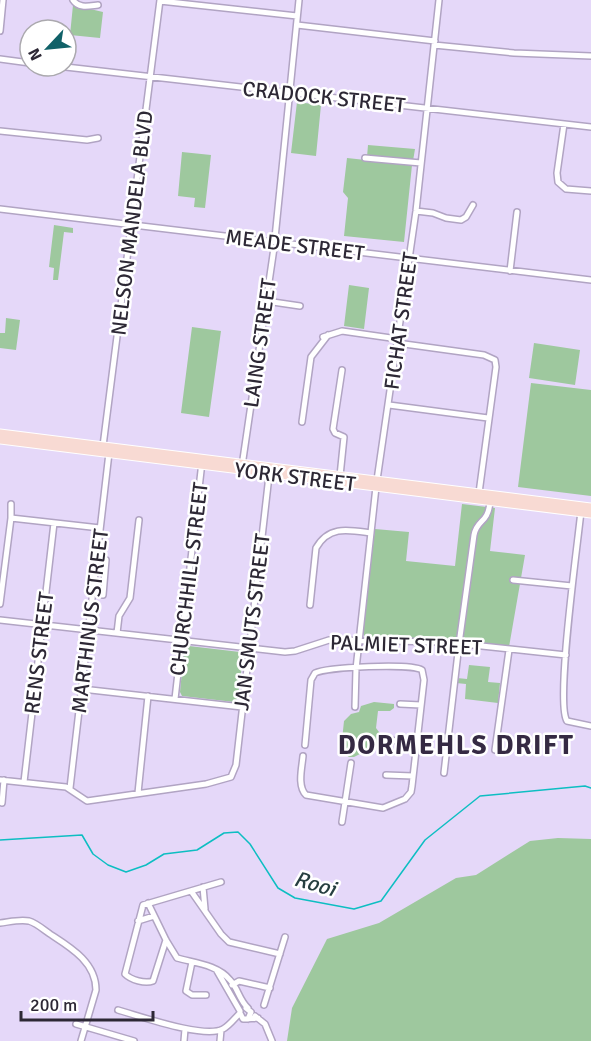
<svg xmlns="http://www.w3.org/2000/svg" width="591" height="1041" viewBox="0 0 591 1041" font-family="Signika,sans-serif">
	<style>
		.green { fill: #9ec89e }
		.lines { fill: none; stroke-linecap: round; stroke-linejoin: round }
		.stream { stroke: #0dbec2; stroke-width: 1.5 }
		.minor-casing { stroke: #b1a4c3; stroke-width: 8 }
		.major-casing { stroke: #fff; stroke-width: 9 }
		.minor { stroke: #fff; stroke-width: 5 }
		.major { stroke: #f8dad3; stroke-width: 7 }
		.labels { text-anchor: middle; stroke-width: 5; stroke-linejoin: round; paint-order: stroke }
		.street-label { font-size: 21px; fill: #2d2835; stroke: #fff }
		.water-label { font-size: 22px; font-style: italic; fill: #273f40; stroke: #fff }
		.district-label { font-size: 27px; font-weight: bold; letter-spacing: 1.5px; fill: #352a43; stroke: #fff }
	</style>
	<rect width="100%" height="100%" fill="#e5d8f9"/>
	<path class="green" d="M73,5L103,12L100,38L70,35Z
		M297,102L321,105L316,156L291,153Z
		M368,145L415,149L413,161L367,157Z
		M182,152L211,155L205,208L194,207L195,198L178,196Z
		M347,158L412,165L404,242L344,236L348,198L343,192Z
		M54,225L73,228V233L64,232L58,280H53L54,268L49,267Z
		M349,285L369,288L364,329L344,326Z
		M6,318L20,320L16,350L0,348V333H5Z
		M192,327L221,331L209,417L181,413Z
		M534,343L580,350L575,385L529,378Z
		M531,383L591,390V496L518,487Z
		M462,504L495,508L490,551L525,555L509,647L444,640L365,637L362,632L375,529L409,532L406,561L455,566Z
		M189,646L240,652L243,657L238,698L234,702L182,696L180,692L184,650Z
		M469,665L490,667L488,682L500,683L498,703L465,699L466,684L456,683L457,678L467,679Z
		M374,702L394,704V708L390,711H378L376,728L382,736L380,744L354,757H348L342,740L344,721L351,714L359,712L361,706Z
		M558,838L591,839V1041H287L292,1008L327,939L379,923L456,878L476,875L530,841Z"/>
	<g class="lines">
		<path class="stream" d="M0,840L82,835L93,854L108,865L126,872L146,865L164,854L197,850L224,833L238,832L250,844L278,888L295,898L354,909L381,901L425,840L480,796L585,786L591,788"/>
		<defs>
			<path id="minor" d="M73,0C79,9 89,6 98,5
				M160,1L297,16
				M297,25L435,41
				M0,31L3,0
				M434,45L514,53L591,56
				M0,59L30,63
				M57,66L591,127
				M564,124L557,173L558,182L566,189L591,191
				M0,131L87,140L98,138
				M365,158L421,163
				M0,209L591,280
				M416,211L433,213L446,218L461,220L466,217L473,205
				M510,271L517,212
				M266,301L300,306
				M323,337L342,331L398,339
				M397,343L484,355L495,360L496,367L479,493
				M389,405L488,418
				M302,422L311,357L328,335
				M242,466L274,248L299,0
				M340,476L344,437L335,433L333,429L342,370
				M581,511C578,542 555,704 567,721L591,726
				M11,518L100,528
				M513,580L572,586
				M93,593L103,595L106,560L97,558
				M0,604L11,518V504
				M310,605L316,548C329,525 349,530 371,533
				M0,620L285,652L295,651L329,640L444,642L566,655
				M117,633L119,616L130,598L139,520
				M82,689L242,707
				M175,699L202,462
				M400,704L421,705
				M355,707L356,669L376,487L416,211L439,0
				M385,740L417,742
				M495,750L509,650
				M303,756C302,768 297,786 306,795L383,808L405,799L411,792L412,786L424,680L422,670C411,663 327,667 315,673L311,680L305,745
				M444,773L459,644L474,535C477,519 488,524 490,502
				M386,775L413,776
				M0,780L66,787L87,801L206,784L231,777L236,765L270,467
				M24,782L54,523
				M70,788L109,453L103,446L160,0
				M138,793L148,696
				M2,803L4,780
				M342,822L351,763
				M203,887L205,909
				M191,891L221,934L229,942L280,954
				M148,903L166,940L177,958C195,963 218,965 230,980C238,988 239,1000 248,1008
				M138,921L154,916
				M0,923C9,922 20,919 29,921C36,923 43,929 50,934C70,947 96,962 96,990L81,1041
				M166,940L153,981C145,984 131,980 125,974L143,905L221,882
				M192,962L186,991L192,995H206
				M217,971L240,1011
				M232,985L239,981L270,988
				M264,1005L285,937
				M246,1008L251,1012L248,1019
				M118,1010C140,1016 204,1039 223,1029C229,1026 235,1018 240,1013
				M240,1013L243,1019L258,1018
				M255,1016L265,1024L272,1041
				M76,1024L134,1041
				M184,1041L185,1029
				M220,1041L221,1030"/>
			<path id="major" d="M0,433L591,507
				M0,440L591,514"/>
		</defs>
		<use href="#minor" class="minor-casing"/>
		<use href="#major" class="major-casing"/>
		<use href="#minor" class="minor"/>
		<use href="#major" class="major"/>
	</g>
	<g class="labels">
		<g class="street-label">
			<text transform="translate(324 97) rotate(6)" y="7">CRADOCK STREET</text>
			<text transform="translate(132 223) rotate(-83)" y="7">NELSON MANDELA BLVD</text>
			<text transform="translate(295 245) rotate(7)" y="7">MEADE STREET</text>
			<text transform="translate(401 321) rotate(-82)" y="7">FICHAT STREET</text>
			<text transform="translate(260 343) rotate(-82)" y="7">LAING STREET</text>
			<text transform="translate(295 477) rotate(7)" y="7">YORK STREET</text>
			<text transform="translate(189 579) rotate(-83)" y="7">CHURCHHILL STREET</text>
			<text transform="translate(90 621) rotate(-83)" y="7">MARTHINUS STREET</text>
			<text transform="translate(252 622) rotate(-83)" y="7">JAN SMUTS STREET</text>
			<text transform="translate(406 645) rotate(2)" y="7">PALMIET STREET</text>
			<text transform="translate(39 653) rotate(-83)" y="7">RENS STREET</text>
		</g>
		<g class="water-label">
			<text transform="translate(315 883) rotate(16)" y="8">Rooi</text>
		</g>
		<g class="district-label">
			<text x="456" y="754">DORMEHLS DRIFT</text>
		</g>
	</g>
	<g transform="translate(48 48) rotate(244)"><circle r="28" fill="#ffffff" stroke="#aba9ae" stroke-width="1.5"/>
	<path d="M0-4.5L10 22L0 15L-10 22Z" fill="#106168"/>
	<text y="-9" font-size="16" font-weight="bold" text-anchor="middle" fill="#2d2835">N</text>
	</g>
	<path d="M21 1011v9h132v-9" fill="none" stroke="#2d2835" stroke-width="3"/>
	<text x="30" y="1011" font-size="18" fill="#2d2835" stroke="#ffffff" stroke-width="4.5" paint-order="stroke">200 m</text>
</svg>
